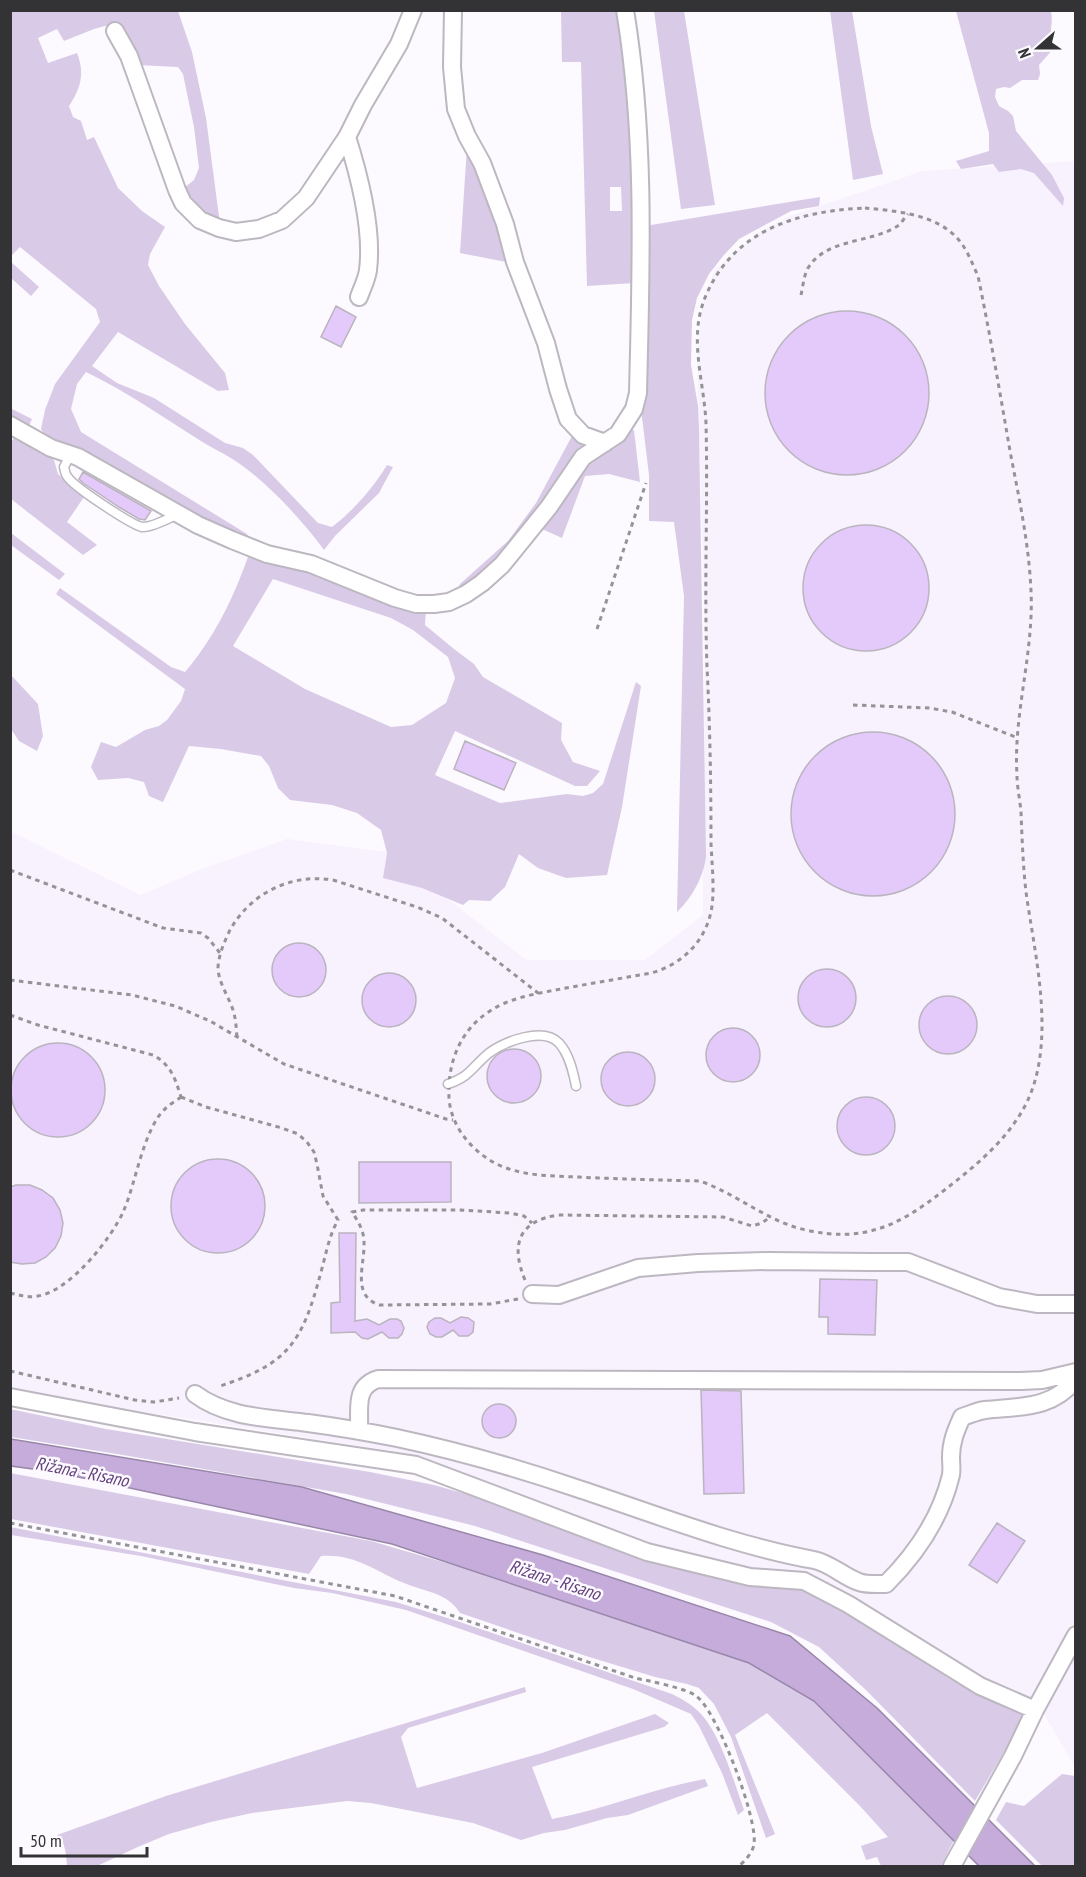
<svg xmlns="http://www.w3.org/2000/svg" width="1086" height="1877" viewBox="0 0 1086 1877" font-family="'PT Sans Narrow',sans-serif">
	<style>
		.built { fill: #f8f1fe }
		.green { fill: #d9cae7; fill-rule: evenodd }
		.water { fill: #c5acdb; stroke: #9987a9; stroke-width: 1.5 }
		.building { fill: #e4cafb; stroke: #b9b4bd; stroke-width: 1.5 }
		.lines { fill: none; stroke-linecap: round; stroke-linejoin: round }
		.lane-casing { stroke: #bcb7c0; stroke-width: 11 }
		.street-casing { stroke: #bcb7c0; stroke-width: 20 }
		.path { stroke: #949396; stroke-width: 3; stroke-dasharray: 4.5 4.5; stroke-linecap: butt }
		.lane { stroke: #fff; stroke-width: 8 }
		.street { stroke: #fff; stroke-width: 16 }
		.labels { text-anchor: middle; stroke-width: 5; stroke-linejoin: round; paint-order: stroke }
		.water-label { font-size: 18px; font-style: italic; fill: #63427d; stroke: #fcfafe }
	</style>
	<rect width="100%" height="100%" fill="#fcfafe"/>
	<path class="built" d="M1075,161V1767L1041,1709L807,1578L649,1549L418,1455L11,1391L10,831L140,895L205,868L287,839L386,852L527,960H645L703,915L705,637L697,355L703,303L714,271L758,233L790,216L923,171Z"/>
	<path class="green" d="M10,11H178L192,52L206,118L220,224L198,213L184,188L194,180L199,168L194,127L183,74L178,67L138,65L116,23L94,29L64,41L57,29L38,38L48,63L77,53C85,73 81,88 69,106L73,117L81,121L87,140L94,137L118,188L142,211L165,227L150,254L148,265L159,286L185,324L225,373L229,390L218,391L118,332L92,366L117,383L154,398L225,443L243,448L253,455L318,523L332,527C354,510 373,488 387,465L393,467L379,493L335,536L324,550C303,521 267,482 237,462C226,454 213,449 201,441C163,417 127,392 86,372L77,384L71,409L81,432L247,534L253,544L220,531L47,439L41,429L45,410L55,384L100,322L96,309L20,247L11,256Z
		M561,11H619L629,81L636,191L634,283L587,286L581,62H562ZM610,187H621L622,211H610Z
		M654,11H684L715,205L681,209Z
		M830,11H852L871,126L883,174L853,180Z
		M956,11H1051C1054,26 1047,33 1054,48L1039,65L1040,74L1038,80H1022L1010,88L1004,87L996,89L995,97L999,106L1008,111L1013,116L1016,131L1052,175L1064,198L1063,206L1034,173L1021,169L999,172L993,164L961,169L956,161L989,151V133Z
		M467,147L483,179L511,263L460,253Z
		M820,197L819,206L791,211L739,239L723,256L709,274L697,298L692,320L691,365L698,406L699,429L706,856C704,876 692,898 677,912L684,596L674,522L649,521V475L641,409L645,226Z
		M11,262L39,287L31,296L11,278Z
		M10,408L32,419L28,428L11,418Z
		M630,430H634L640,482L609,474L585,476L562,538L542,529L582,467Z
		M17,433L54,460L58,474L84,497L67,522L97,545L83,555L11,499V442Z
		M573,434L592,443L540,511L489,572L455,594L460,584L508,541L536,503Z
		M11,533L65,574L59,580L11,545Z
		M249,554L426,609L425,625L454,649L474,664L483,677L562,723L561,740L573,762L600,771L587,786H575L455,731L435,775L500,803L567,794L583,796L593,793L603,784L636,682L641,686L622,807L607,875L566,878L538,868L519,854L505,887L490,901L469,900L463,905L422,888L383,878L387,853L381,830L357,813L332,805L290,800L278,788L269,766L261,756L221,749L189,746L163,802L149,796L144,782L128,778L98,780L91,767L101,742L116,747L145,730L159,726L167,720L181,701L185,689L56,594L60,588L171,667L185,672C215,637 234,597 249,554ZM273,579L391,618L413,630L448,657L455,678L446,703L412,725L391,727L305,689L233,646Z
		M11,675L38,704L43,736L37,751L19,741L11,729Z
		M10,1409L106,1429L370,1472L434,1485L512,1507L650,1559L703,1575L751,1586H801L893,1640L948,1678L972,1691L1024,1711L1020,1725L975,1801L867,1691L819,1647L771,1622L475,1526L346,1494L123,1455L11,1437Z
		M10,1473L371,1541L662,1626L775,1673L850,1727L955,1838L941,1866H881L877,1857L866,1860L861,1846L888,1837L860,1806L767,1713L735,1735L775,1834L766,1838L731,1737L714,1704L699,1688L687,1684L655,1677L586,1656L460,1613C447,1592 425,1592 404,1583C375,1571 354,1553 321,1556L309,1574L11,1519Z
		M10,1527L396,1602L457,1621L672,1694C682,1699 691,1704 699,1712C720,1732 734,1782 744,1810L738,1815L722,1773L699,1726L691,1714L633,1689L406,1610L332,1593L294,1588L141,1556L11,1535Z
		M525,1687L526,1692L408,1728L401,1737L417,1788L542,1753L655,1714L669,1723L664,1727L532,1767L552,1819C604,1810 653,1788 705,1779L708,1786L628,1815L607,1818L565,1830L544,1833L521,1840L473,1823L371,1803L347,1801L252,1813L211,1822L169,1834L140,1846L97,1866H67C66,1855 66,1842 57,1835L166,1796Z
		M1062,1774L1075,1776V1866H1042L996,1820L1006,1802L1024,1806Z"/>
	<path class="water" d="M11,1439L302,1487L543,1555L790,1636L877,1708L1035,1866H979L814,1701L749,1663L392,1544L55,1472L11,1466Z"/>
	<path class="building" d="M336,306L356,317L341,347L321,337Z
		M765 393a82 82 0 1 1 164 0a82 82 0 1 1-164 0Z
		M83,472L151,511L145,520L139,519L119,507L83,483L79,479Z
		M803 588a63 63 0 1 1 126 0a63 63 0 1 1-126 0Z
		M791 814a82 82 0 1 1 164 0a82 82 0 1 1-164 0Z
		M465,741L516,763L504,790L454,769Z
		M272 970a27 27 0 1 1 54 0a27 27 0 1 1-54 0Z
		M798 998a29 29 0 1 1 58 0a29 29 0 1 1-58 0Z
		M362 1000a27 27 0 1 1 54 0a27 27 0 1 1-54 0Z
		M919 1025a29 29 0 1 1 58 0a29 29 0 1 1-58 0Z
		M706 1055a27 27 0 1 1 54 0a27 27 0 1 1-54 0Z
		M11 1090a47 47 0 1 1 94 0a47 47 0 1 1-94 0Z
		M487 1076a27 27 0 1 1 54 0a27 27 0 1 1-54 0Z
		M601 1079a27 27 0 1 1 54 0a27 27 0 1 1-54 0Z
		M837 1126a29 29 0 1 1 58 0a29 29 0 1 1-58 0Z
		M171 1206a47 47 0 1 1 94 0a47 47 0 1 1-94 0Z
		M359,1162H451V1202L359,1203Z
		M16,1185H30L42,1190L53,1198L60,1210L63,1223L61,1236L55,1248L46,1257L35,1263L22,1264L10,1262V1187Z
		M339,1233H356L355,1321L367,1319L379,1325L390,1319H397L401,1321L404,1328L402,1334L398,1338H389L382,1332L368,1339L362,1338L355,1332L331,1333V1303L340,1302Z
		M820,1279L877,1280L875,1335L828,1334V1317H819Z
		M461,1317L468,1318L474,1322L473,1332L468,1336H459L453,1330L442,1337H436L430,1334L427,1327L429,1322L435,1318H441L450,1323Z
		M701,1390L741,1391L744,1493L704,1494Z
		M482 1421a17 17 0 1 1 34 0a17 17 0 1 1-34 0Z
		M997,1523L1025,1541L997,1583L969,1565Z"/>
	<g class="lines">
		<defs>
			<path id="lane" d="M70,455L64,467C65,470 65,474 67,476C72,486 132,525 142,527C151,528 170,518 178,514
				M448,1084C471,1076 472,1067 489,1053C504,1042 543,1026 559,1043C569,1054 573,1071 576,1086"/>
			<path id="street" d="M453,10L452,67L456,109L467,136L482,163L505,224L515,262L546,343L558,389L568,419L583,435L605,443
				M115,31L129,56L177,190L183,203L200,220L219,228L236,232L259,229L282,220L306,198L347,137L363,105L399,44L413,10
				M347,137C359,175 373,231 368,270C367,279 362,288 359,297
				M10,425L51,448L78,457L198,525L232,540L267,554L311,564L395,598L416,604H434L449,602L466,594L482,583L502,565L549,507L583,457L618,434L634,409L638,393C641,266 646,137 625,10
				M532,1294L559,1295L638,1268L698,1263L768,1261L871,1262H908L999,1297L1037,1304H1076
				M195,1394C227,1418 270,1418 308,1423C338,1427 367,1432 397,1438C458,1451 517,1468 576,1488C655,1514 732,1545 814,1560C830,1563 844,1577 859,1582C866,1585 877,1584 886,1584C916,1554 941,1517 951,1475C952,1469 951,1463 951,1457C951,1442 956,1430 962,1417C969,1415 977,1411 985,1410C1020,1406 1051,1410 1076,1379
				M10,1397L195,1432L416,1465L647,1552L750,1577L804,1581L848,1604L980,1686L1035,1710
				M359,1430C360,1407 354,1387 378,1379L1021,1381L1042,1380L1076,1372
				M952,1866L1013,1756L1035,1710L1076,1635"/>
		</defs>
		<use href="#lane" class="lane-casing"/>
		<use href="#street" class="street-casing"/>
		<path class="path" d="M865,208C896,211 936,214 958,239C967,249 972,263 978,276C990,334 1000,393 1010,451C1019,498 1029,544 1031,591C1034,653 1013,715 1017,775C1017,787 1020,800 1021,812C1022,838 1023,865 1026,892C1035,957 1057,1042 1026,1104C1007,1141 974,1167 942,1192C898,1226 863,1243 806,1230C768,1222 737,1194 700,1181C659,1180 618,1179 577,1177C552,1176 525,1176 501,1166C474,1154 451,1128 449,1098C447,1056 465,1020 505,1003C524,995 546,992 566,988C594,983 623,978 651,973C681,965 704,943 711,912C715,894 712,864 711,844C711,785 710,726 707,667C704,586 708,504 706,423C704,379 687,336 707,293C736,229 799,211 865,208Z
			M801,295C803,286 804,275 808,268C827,237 872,244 899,225C902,222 905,217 908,214
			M597,629L646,483
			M853,705L929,708L952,712L1018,738
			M10,870L163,928L201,933L208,938L220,953
			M10,980L132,995L175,1006L210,1021L284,1064L446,1119L453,1120
			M10,1015L38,1025L153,1055C171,1065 175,1078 181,1097
			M237,1037C236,1027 236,1019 233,1010C228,995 218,982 218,967C219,954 224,943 229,932C249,894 290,873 333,880L417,907L442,918L538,993
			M181,1097L206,1107L282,1128L298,1134L307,1142L314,1152L317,1164L323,1196L338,1220C329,1236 326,1254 321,1272C302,1343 289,1364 217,1387
			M525,1280C510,1244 519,1221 558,1215L723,1217L752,1226L762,1223L770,1217
			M10,1293C20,1295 28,1298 38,1296C70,1291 112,1238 124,1210C136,1182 144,1127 166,1108C170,1104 176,1101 181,1097
			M518,1299L490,1304L379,1305C351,1295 365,1265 364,1242C364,1231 358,1221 352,1212L363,1210H460L510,1213L524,1216L532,1223
			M10,1371L135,1400L154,1402L179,1398
			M10,1523L395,1596L635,1678C649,1681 686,1688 696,1696C717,1710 758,1819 754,1844C753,1852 745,1861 739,1866"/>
		<use href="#lane" class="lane"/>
		<use href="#street" class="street"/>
	</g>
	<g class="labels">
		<g class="water-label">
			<text transform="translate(82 1472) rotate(11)" y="6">Rižana - Risano</text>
			<text transform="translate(555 1580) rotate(18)" y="6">Rižana - Risano</text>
		</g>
	</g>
	<rect width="1086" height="1877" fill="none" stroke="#333235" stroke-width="24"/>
	<g transform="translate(1038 48) rotate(249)" stroke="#fcfafe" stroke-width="4.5" paint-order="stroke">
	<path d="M0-4.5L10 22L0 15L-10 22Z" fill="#333235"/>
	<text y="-9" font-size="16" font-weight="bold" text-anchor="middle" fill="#333235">N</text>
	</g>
	<path d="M21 1847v9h126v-9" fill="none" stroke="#333235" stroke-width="3"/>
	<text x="30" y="1847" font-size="18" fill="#333235" stroke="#fcfafe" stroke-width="4.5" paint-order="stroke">50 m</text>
</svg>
